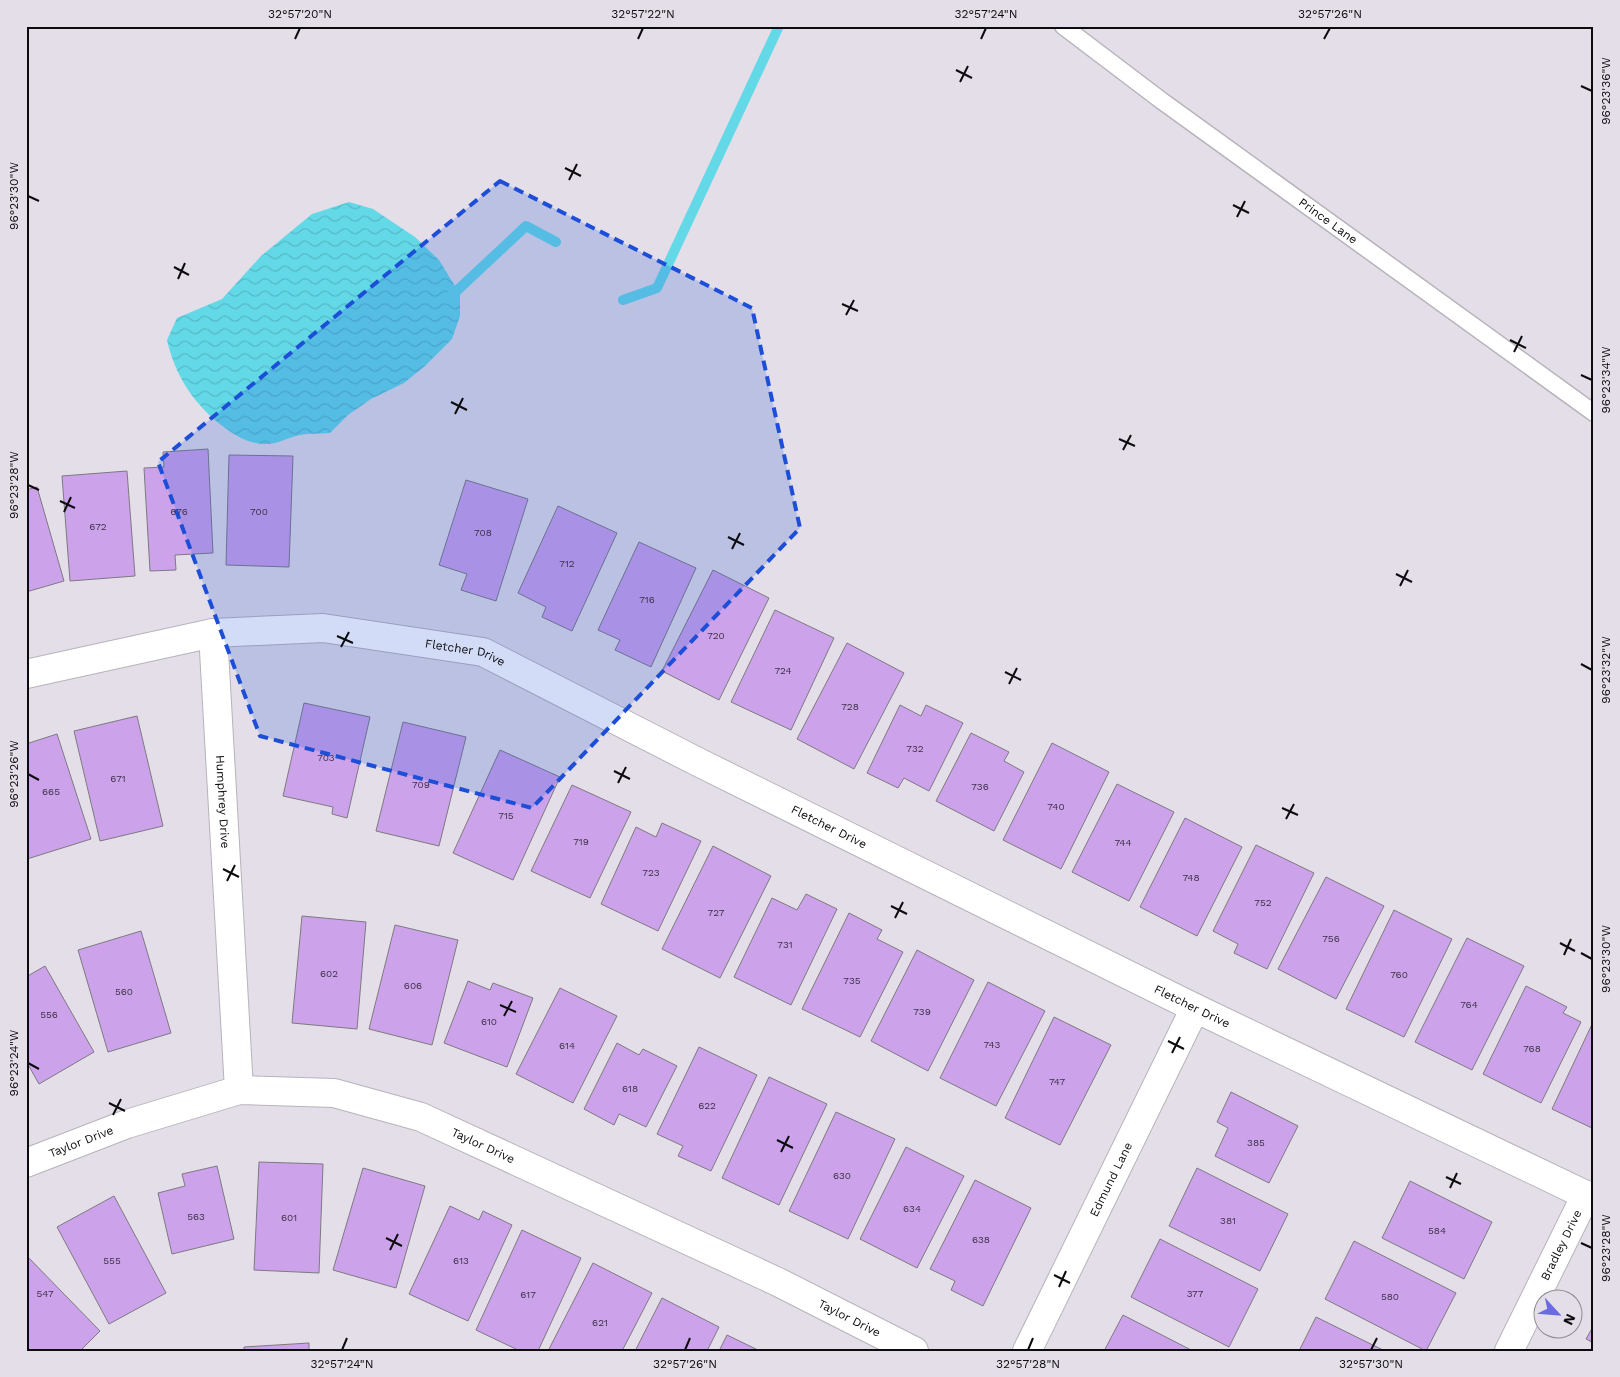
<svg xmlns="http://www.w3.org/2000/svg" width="1620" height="1377" viewBox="0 0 1620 1377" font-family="'Work Sans',sans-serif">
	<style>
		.water { fill: url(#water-waves) }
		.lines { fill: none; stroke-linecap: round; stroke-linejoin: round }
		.stream { stroke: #63d9e8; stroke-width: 10 }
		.building { fill: #cca3ea; stroke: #7e7981 }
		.lane-casing { stroke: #b8b3bb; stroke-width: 19 }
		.street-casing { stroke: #b8b3bb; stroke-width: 30 }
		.lane { stroke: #fff; stroke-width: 16 }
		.street { stroke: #fff; stroke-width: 28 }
		.marked { fill: #1d4ed8; fill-opacity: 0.2; stroke: #1d4ed8; stroke-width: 4; stroke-dasharray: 10 6; stroke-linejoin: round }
		.ticks { fill: none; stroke: #0c0b0e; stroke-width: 2 }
		.labels { text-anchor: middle; stroke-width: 5; stroke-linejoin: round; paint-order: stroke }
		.number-label { font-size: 10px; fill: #3c3145 }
		.street-label { font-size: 12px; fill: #0c0b0e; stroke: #e3dee7 }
		.neatline { fill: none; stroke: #0c0b0e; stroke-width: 2 }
		.ticks-label { font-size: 12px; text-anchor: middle; fill: #0c0b0e }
	</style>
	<defs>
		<pattern id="water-waves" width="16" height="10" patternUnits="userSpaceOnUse" patternTransform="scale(1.25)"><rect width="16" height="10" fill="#63d9e8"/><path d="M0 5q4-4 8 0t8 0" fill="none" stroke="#55b9c6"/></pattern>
	</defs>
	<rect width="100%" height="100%" fill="#e3dee7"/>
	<path class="water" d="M349,202L373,209L415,237L439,260L460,294V316L452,339L425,366L404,383L371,399L348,415L330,433C320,434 309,433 300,435C289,437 278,444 266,444C248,444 236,436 221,425C193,403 175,375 167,340L177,318L222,299L261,256L312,214Z"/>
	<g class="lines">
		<path class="stream" d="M448,299L526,226L556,242
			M623,300L657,288L779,26"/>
	</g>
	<path class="building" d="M208,449L213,553L175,555L176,570L150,571L144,468L164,467L163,452Z
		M229,455L293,456L289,567L226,565Z
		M127,471L135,576L70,581L62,476Z
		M466,480L528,499L496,601L461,590L467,574L439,565Z
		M37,487L64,581L26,592V490Z
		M558,506L617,533L572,631L542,617L546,607L518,593Z
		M639,542L696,568L651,667L615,650L620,640L598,630Z
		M713,570L769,598L719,700L662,671Z
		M775,610L834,638L791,730L731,702Z
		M847,643L904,673L854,769L797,739Z
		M304,703L370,717L347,818L332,814L333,807L283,796Z
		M900,705L921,716L926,705L963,723L929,791L904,778L898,788L867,773Z
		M137,716L163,826L100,841L74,731Z
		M403,722L466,737L439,846L376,831Z
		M971,733L1009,752L1004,761L1024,772L994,831L936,801Z
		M57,734L91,839L27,859L26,744Z
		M1052,743L1109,772L1061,869L1003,840Z
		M500,750L560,777L513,880L453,853Z
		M1117,784L1174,812L1129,901L1072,872Z
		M572,785L631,812L590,898L531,871Z
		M1185,818L1242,847L1197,936L1140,907Z
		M662,823L701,841L658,931L601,904L636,827L656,837Z
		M1256,845L1314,873L1267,969L1234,953L1238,944L1213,931Z
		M713,846L771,876L720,978L662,949Z
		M1326,877L1384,906L1336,999L1278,969Z
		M806,894L837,909L791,1005L734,977L772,898L797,910Z
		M1394,910L1452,939L1404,1037L1346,1009Z
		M849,913L882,930L877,939L903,952L860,1037L802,1009Z
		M302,916L366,922L357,1029L292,1023Z
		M395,925L458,940L432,1045L369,1029Z
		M141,931L171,1033L108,1052L78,950Z
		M1467,938L1524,966L1472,1070L1415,1042Z
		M917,950L974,980L928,1071L871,1041Z
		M45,966L94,1052L39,1084L26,1061V977Z
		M468,981L490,990L493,983L533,998L507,1067L444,1043Z
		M988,982L1045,1011L996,1106L940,1078Z
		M1526,986L1567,1007L1563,1013L1581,1022L1541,1103L1483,1074Z
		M560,988L617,1016L573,1103L516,1074Z
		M1054,1017L1111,1045L1060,1145L1005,1118Z
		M1594,1020V1129L1552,1109Z
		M617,1043L639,1055L643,1049L677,1066L646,1127L619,1114L614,1125L584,1109Z
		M699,1047L757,1075L711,1171L678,1156L683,1146L657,1134Z
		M769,1077L827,1104L779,1205L722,1178Z
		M1231,1092L1298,1126L1269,1183L1215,1156L1228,1128L1217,1122Z
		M836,1112L895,1139L848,1239L789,1211Z
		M906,1147L964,1176L917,1268L860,1239Z
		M259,1162L323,1164L319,1273L254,1270Z
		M217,1166L234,1239L172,1254L158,1193L185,1186L182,1174Z
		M363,1168L425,1186L396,1288L333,1270Z
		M1197,1168L1288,1214L1260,1271L1169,1226Z
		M975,1180L1031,1208L983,1306L951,1290L955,1281L930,1269Z
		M1410,1181L1492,1222L1464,1279L1382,1238Z
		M114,1196L166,1293L109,1324L57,1227Z
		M450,1206L479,1220L483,1211L512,1225L468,1321L409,1294Z
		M522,1230L581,1258L538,1351H520L476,1330Z
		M1160,1239L1258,1289L1229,1347L1131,1297Z
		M1354,1241L1456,1293L1426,1351L1325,1299Z
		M26,1255L100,1331L80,1351H28L26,1349Z
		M593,1263L652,1293L622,1351H548Z
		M662,1298L719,1327L707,1351H635Z
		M1123,1315L1193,1351H1104Z
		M1316,1317L1385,1351H1299Z
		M1594,1325V1343L1586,1339Z
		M727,1335L760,1351H719Z
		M309,1343V1351H244V1347Z"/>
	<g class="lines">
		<defs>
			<g id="lane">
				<path id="s1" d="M1063,26L1162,101L1594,413"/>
			</g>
			<g id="street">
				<path id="s2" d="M213,633L239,1090"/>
				<path id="s3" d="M26,674L213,633L323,628L483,652L698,762L1195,1008L1594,1199"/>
				<path id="s4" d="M26,1163L127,1124L239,1090L334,1093L421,1117L778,1282L914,1351"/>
				<path id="s5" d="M1027,1351L1195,1008"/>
				<path id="s6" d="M1509,1351L1586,1195"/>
			</g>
		</defs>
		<use href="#lane" class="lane-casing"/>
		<use href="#street" class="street-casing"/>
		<use href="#lane" class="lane"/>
		<use href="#street" class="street"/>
	</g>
	<path class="marked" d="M500,181L752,308L800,528L532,808L260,736L158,462Z"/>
	<path class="ticks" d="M295,39L300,28M638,39L643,28M981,39L986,28M1324,39L1330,28M956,70L972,78M960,82L968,66M1581,86L1592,91M565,168L581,176M569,180L577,164M28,196L39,201M1233,205L1249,213M1237,217L1245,201M174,267L189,275M178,279L185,263M842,304L858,311M846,315L854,300M1510,340L1526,348M1514,352L1522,336M1581,375L1592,380M451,402L467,410M455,414L463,398M1119,439L1135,446M1123,450L1131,435M28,485L39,490M60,501L75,508M64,512L71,497M728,537L744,545M732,549L740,533M1396,574L1412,582M1400,586L1408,570M337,636L353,643M341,647L349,632M1581,664L1592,670M1005,672L1021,680M1009,684L1017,668M614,771L630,779M28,774L39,780M618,783L626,767M1282,808L1298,815M1286,819L1294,804M223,869L239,877M227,881L235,865M891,906L907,914M895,918L903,902M1560,943L1575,951M1581,953L1592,959M1564,955L1571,939M500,1005L516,1012M504,1016L512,1001M1168,1041L1184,1049M1172,1053L1180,1037M28,1063L39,1069M109,1103L125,1111M113,1115L121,1099M777,1140L793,1148M781,1152L789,1136M1446,1177L1461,1184M1450,1188L1457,1173M386,1238L402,1246M1581,1243L1592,1248M390,1250L398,1234M1054,1275L1070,1283M1059,1287L1066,1271M342,1350L347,1338M685,1350L690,1338M1028,1350L1033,1338M1371,1350L1377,1338"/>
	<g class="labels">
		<g class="number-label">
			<text x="179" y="515">676</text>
			<text x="259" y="515">700</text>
			<text x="98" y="530">672</text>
			<text x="483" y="536">708</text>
			<text x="567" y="567">712</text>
			<text x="647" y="603">716</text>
			<text x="716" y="639">720</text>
			<text x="783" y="674">724</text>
			<text x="850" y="710">728</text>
			<text x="915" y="752">732</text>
			<text x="326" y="761">703</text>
			<text x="118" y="782">671</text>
			<text x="421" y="788">709</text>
			<text x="980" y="790">736</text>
			<text x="51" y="795">665</text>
			<text x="1056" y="810">740</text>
			<text x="506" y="819">715</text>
			<text x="581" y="845">719</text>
			<text x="1123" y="846">744</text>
			<text x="651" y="876">723</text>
			<text x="1191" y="881">748</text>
			<text x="1263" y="906">752</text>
			<text x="716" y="916">727</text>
			<text x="1331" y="942">756</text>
			<text x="785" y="948">731</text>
			<text x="329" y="977">602</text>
			<text x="1399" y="978">760</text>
			<text x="852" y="984">735</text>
			<text x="413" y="989">606</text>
			<text x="124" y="995">560</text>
			<text x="1469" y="1008">764</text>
			<text x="922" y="1015">739</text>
			<text x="49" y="1018">556</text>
			<text x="489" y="1025">610</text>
			<text x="992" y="1048">743</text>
			<text x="567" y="1049">614</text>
			<text x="1532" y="1052">768</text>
			<text x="1057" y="1085">747</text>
			<text x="630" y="1092">618</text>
			<text x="707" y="1109">622</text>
			<text x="1256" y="1146">385</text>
			<text x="842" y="1179">630</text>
			<text x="912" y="1212">634</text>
			<text x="196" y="1220">563</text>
			<text x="289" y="1221">601</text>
			<text x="1228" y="1224">381</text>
			<text x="1437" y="1234">584</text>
			<text x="981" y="1243">638</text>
			<text x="112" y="1264">555</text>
			<text x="461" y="1264">613</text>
			<text x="45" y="1297">547</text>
			<text x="1195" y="1297">377</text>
			<text x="528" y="1298">617</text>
			<text x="1390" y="1300">580</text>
			<text x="600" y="1326">621</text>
		</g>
		<g class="street-label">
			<text dy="4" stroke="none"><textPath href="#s1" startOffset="329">Prince Lane</textPath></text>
			<text dy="4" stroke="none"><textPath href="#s3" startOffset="446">Fletcher Drive</textPath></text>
			<text dy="4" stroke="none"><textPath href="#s2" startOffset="169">Humphrey Drive</textPath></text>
			<text dy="4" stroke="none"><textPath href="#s3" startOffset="851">Fletcher Drive</textPath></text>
			<text dy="4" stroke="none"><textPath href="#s3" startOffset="1256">Fletcher Drive</textPath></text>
			<text dy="4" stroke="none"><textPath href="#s4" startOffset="59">Taylor Drive</textPath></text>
			<text dy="4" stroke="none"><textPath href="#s4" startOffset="479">Taylor Drive</textPath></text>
			<text dy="4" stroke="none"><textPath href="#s5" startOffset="191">Edmund Lane</textPath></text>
			<text dy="4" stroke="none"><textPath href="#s6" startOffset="118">Bradley Drive</textPath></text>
			<text dy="4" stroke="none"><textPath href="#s4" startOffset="884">Taylor Drive</textPath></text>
		</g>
	</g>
	<rect width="1620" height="1377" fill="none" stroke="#e3dee7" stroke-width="55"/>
	<g transform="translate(1558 1314) rotate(116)"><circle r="24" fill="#e3dee7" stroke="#8d8a90"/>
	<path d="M0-4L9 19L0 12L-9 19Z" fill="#6a6be4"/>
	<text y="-8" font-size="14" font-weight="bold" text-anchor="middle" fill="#0c0b0e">N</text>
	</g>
	<rect x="28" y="28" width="1564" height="1322" class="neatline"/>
	<g class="ticks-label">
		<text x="300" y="18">32°57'20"N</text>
		<text x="643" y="18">32°57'22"N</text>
		<text x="986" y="18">32°57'24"N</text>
		<text x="1330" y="18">32°57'26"N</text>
		<text transform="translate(1606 91) rotate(-90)" y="4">96°23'36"W</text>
		<text transform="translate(14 196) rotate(-90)" y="4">96°23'30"W</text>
		<text transform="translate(1606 380) rotate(-90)" y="4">96°23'34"W</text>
		<text transform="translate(14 485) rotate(-90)" y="4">96°23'28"W</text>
		<text transform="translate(1606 670) rotate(-90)" y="4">96°23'32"W</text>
		<text transform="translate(14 774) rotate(-90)" y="4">96°23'26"W</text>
		<text transform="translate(1606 959) rotate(-90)" y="4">96°23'30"W</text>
		<text transform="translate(14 1063) rotate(-90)" y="4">96°23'24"W</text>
		<text transform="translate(1606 1248) rotate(-90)" y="4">96°23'28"W</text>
		<text x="342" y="1368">32°57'24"N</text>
		<text x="685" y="1368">32°57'26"N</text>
		<text x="1028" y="1368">32°57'28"N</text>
		<text x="1371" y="1368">32°57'30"N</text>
	</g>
</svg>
